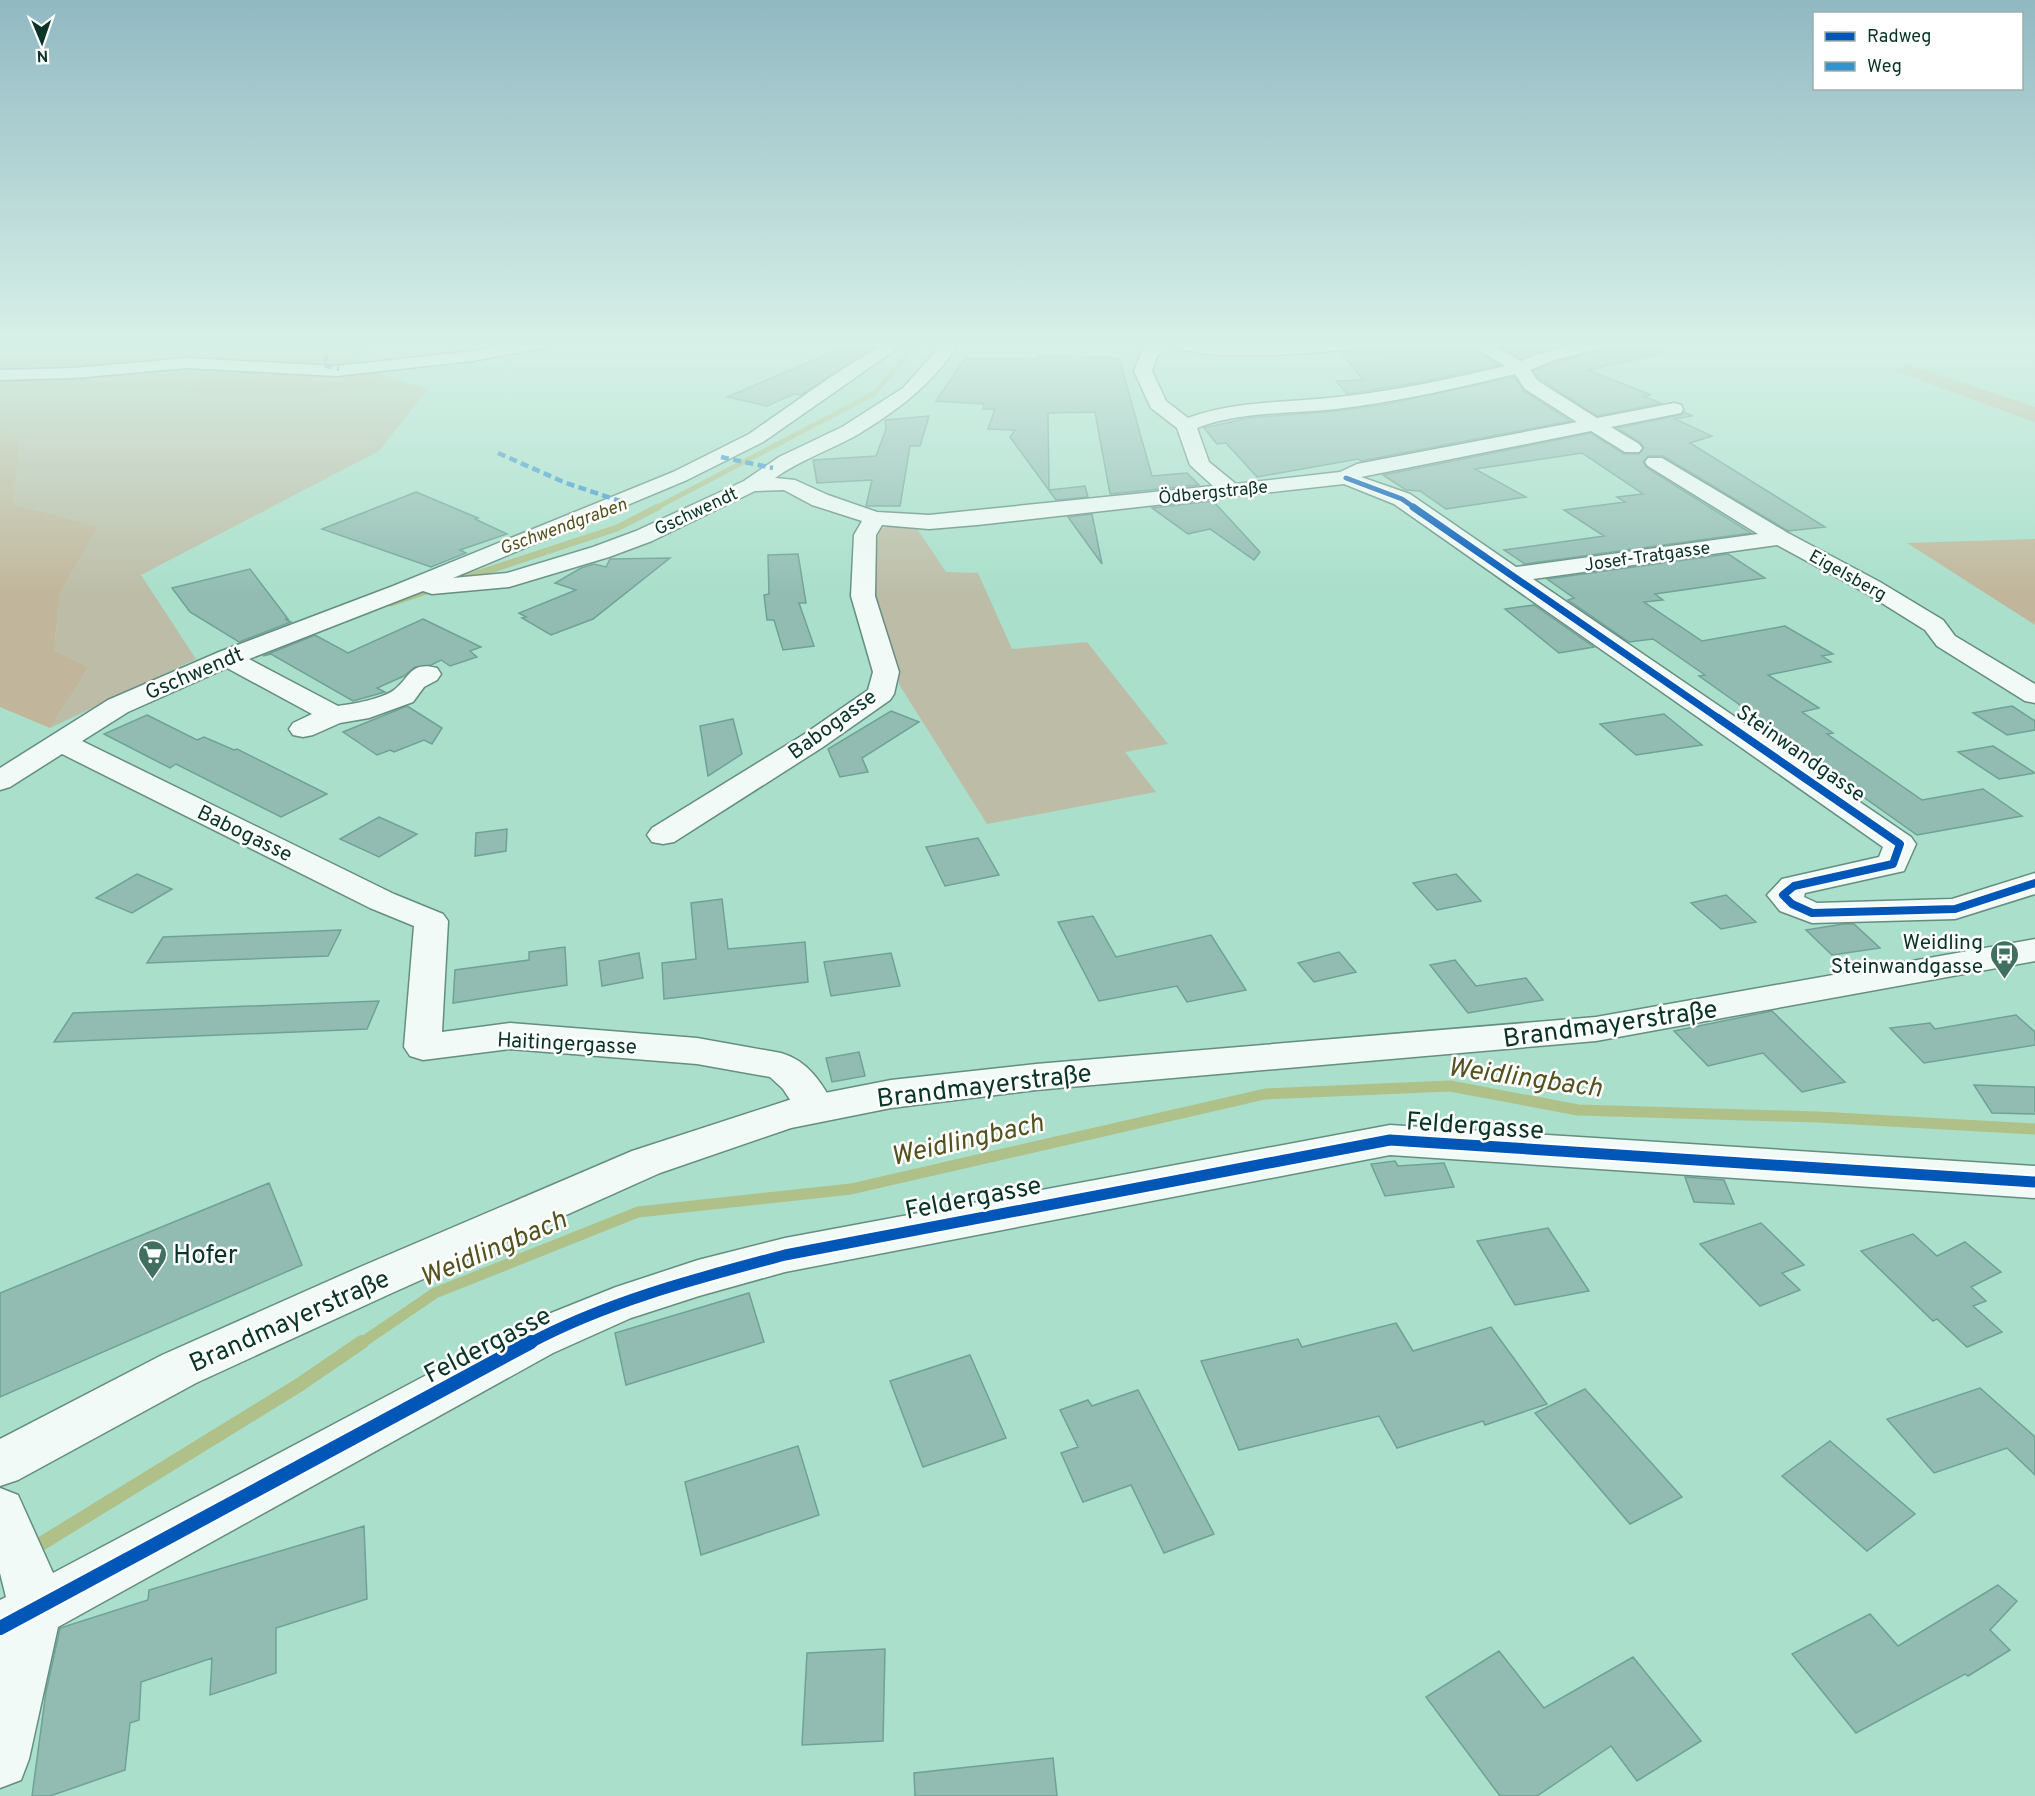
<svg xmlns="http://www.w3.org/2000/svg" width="2035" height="1796" viewBox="0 0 2035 1796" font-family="Overpass,sans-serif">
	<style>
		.green { fill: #bdbda7 }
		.forest { fill: #c1b69b }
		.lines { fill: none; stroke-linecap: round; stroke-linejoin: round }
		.stream-far3 { stroke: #afc089; stroke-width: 5 }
		.stream-far2 { stroke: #afc089; stroke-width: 7 }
		.stream-far1 { stroke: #afc089; stroke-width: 11 }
		.stream { stroke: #afc089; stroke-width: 14 }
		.building { fill: #92bcb2; stroke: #6fa297; stroke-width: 1.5 }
		.minor-casing { stroke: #658d80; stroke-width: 3 }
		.secondary-casing { stroke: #658d80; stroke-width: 3 }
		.minor { fill: #f2faf7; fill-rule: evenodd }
		.secondary { fill: #f2faf7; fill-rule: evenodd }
		.quiet { stroke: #3492cc; stroke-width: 4.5; stroke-dasharray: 8 4.5; stroke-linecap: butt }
		.cycleway-far4-casing { stroke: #fff; stroke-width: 8 }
		.cycleway-far3-casing { stroke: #fff; stroke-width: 10 }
		.cycleway-far2-casing { stroke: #fff; stroke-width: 12 }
		.cycleway-far1-casing { stroke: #fff; stroke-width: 15 }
		.cycleway-casing { stroke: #fff; stroke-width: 18 }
		.cycleway-far4 { stroke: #0057b8; stroke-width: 5 }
		.cycleway-far3 { stroke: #0057b8; stroke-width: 7 }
		.cycleway-far2 { stroke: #0057b8; stroke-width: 8 }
		.cycleway-far1 { stroke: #0057b8; stroke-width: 11 }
		.cycleway { stroke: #0057b8; stroke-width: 14 }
		.labels { text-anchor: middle; stroke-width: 5; stroke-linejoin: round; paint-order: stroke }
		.far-street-label { font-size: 18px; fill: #093528; stroke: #fff }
		.far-water-label { font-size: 18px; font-style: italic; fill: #545320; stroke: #fff }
		.street-label { font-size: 21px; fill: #093528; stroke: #fff }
		.poi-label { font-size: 21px; fill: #093528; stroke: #fff; text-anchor: end }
		.near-street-label { font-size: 26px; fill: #093528; stroke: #fff }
		.near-poi-label { font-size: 26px; fill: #093528; stroke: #fff; text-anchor: start }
		.near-water-label { font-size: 27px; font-style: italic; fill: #545320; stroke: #fff }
	</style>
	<rect width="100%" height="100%" fill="#a9dfcb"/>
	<path class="green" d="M23,343H381L350,363L370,371L283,399L397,379L428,389L379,451L141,575L196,659L50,728L89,667L54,650L60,593L98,527L14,504L20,439L0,428V384L23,385L112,362L0,370V347Z
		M892,525L916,527L946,572L978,573L1012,649L1087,642L1168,744L1125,752L1156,792L987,824L900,686L870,591L874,555L880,529Z"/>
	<path class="forest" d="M112,362L168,364L23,385L0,384V370Z
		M1907,364L2035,407V422L1892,370Z
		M214,366L370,371L397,379L283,399L181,391Z
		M0,428L20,439L14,504L98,527L60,593L54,650L89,667L50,728L0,707Z
		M2035,539V625L1907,543Z"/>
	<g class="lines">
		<path class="stream-far3" d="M656,508L875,393L917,343"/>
		<path class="stream-far2" d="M459,580L617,528L658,507
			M391,603L435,588"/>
		<path class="stream-far1" d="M360,1344L435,1293L638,1212L851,1189L1265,1094L1450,1086L1578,1110L1818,1117L2035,1129"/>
		<path class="stream" d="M31,1550L299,1385L362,1342"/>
	</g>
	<path class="building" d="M854,343L880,344L801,395L794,394L767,406L727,397Z
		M1532,343H1576L1521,359L1498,346Z
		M1609,343H1661L1663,353L1588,370L1651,395L1643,396L1661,403L1597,416L1540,379L1533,371L1555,362L1606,349Z
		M1421,347H1440L1447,351L1473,349L1499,365L1421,382L1347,394L1336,381L1363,380L1342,353L1384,352L1380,349Z
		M1039,355L1119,358L1152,476L1187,473L1199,485L1110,494L1095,412L1048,413L1049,490L1085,486L1088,497L1056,500L1010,437L1015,430L988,429L995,409H983L984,404L936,401L965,358L1038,359Z
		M1514,377L1524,391L1571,421L1361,461L1358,459L1257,477L1226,443L1217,444L1204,428L1248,418L1336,411L1382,405Z
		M1684,412L1692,416L1675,419L1712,436L1690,443L1825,527L1788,531L1663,456H1648L1643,462L1647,468L1751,533L1525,564L1504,550L1604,536L1564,510L1625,502L1617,497L1643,494L1582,453L1475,469L1526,497L1446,509L1420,491L1406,490L1383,475L1591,433L1624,454H1639L1644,448L1641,443L1617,428L1681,415Z
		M929,416L920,446H910L900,506H866L872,480L817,483L813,460L876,456L886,429L885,420Z
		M416,492L478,518L475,519L507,534L460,550L466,553L431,567L322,529Z
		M1213,501L1260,552L1254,560L1210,529L1188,534L1152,508Z
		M1092,514L1102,564L1068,517Z
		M798,554L806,603H799L814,646L783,650L774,620H767L764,595L769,594L768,555Z
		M1728,554L1765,578L1655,594L1663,600L1644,602L1702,641L1785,626L1833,654L1822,656L1831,662L1768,675L1819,708L1802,712L1833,733L1827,734L1922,800L1983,789L2022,816L1917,835L1766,728L1771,727L1699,676L1705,675L1653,639L1629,642L1568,600L1574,598L1547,579Z
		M670,558L593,619L551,635L522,618L526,617L519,613L576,590L555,583L581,568L594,564L606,567L610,559Z
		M250,569L288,619H285L291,622L239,642L190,612L172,588Z
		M1534,605L1594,647L1559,653L1505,609Z
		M423,619L481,647L470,651L477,657L450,666L441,660L431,665L415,667L404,676L377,688L385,692L353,701L271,654L263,656L315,635L348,653Z
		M407,706L442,728L432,744L424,740L394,752L390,750L377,755L343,732Z
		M2012,706L2035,721V730L2007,735L1973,713Z
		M891,711L919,722L862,758L868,772L840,777L828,749Z
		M1664,714L1702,745L1636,755L1600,724Z
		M147,715L197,740L204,737L234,750L237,749L327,794L281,817L176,764L170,768L104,734Z
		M733,719L742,754L708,776L700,726Z
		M1993,746L2035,773L1999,779L1958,752Z
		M379,817L417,834L379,857L340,839Z
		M507,829L506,851L475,856L476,833Z
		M978,838L999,875L945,886L926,847Z
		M137,874L172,889L132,913L96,898Z
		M1456,874L1481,901L1437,910L1413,883Z
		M1726,895L1756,922L1721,929L1691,903Z
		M722,899L728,949L805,942L808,982L664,999L662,963L696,959L691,903Z
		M1093,916L1116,957L1211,935L1246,990L1187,1002L1177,986L1099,1001L1058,922Z
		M1843,924H1854L1880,948L1832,955L1806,930Z
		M341,930L328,956L147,963L163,937Z
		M565,947L567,985L453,1003L455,970L529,960V952Z
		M1339,952L1356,972L1314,982L1298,963Z
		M639,953L643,978L602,986L599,961Z
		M891,953L900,986L831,996L824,962Z
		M1455,960L1476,986L1526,978L1543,1000L1468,1013L1430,965Z
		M379,1001L367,1029L54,1042L73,1013Z
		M1772,1011L1845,1082L1802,1092L1763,1053L1708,1066L1674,1031Z
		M2016,1015L2035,1032V1045L1924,1063L1890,1028L1930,1023L1935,1029Z
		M859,1052L865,1076L832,1082L826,1058Z
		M1974,1085L2035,1087V1114L1992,1113Z
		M1395,1161L1398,1166L1444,1163L1454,1187L1385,1196L1371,1164Z
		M1685,1177L1724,1180L1734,1204L1694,1202Z
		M269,1183L302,1265L0,1397V1293Z
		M1761,1223L1804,1265L1782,1273L1800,1290L1760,1306L1700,1244Z
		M1548,1228L1589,1291L1515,1305L1477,1241Z
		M1913,1234L1937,1256L1965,1242L2001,1272L1971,1287L1986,1301L1973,1306L2002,1332L1967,1347L1937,1319L1933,1321L1861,1251Z
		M749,1293L764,1342L626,1385L615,1333Z
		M1396,1323L1413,1351L1491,1327L1547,1404L1485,1425L1483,1421L1397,1448L1379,1416L1239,1450L1201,1361L1298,1339L1302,1347Z
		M970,1355L1006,1438L923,1467L890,1381Z
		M1980,1388L2035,1437V1475L2007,1448L1934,1473L1887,1419Z
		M1585,1389L1682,1497L1630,1524L1535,1413Z
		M1138,1390L1214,1534L1164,1553L1131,1485L1083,1502L1061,1453L1078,1447L1060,1410L1088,1400L1092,1406Z
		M1830,1441L1915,1514L1867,1551L1782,1476Z
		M798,1446L819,1515L701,1555L685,1482Z
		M364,1526L367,1599L276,1628V1673L210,1695L212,1658L141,1682L139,1720L130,1723L125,1770L50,1796H32L46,1692L60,1628L148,1600L149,1590Z
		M1998,1585L2017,1601L1990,1630L2010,1650L1968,1676L1965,1674L1856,1733L1792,1654L1870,1614L1898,1646Z
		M885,1649L883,1741L802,1745L807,1653Z
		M1499,1651L1544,1708L1633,1657L1701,1741L1637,1781L1611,1746L1537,1796H1500L1426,1697Z
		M1053,1758L1057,1796H915L914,1773Z"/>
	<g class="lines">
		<defs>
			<path id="minor" d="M515,343H550L542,348L473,361L336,376L187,368L74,378L0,380V370L74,368L187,358L336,366L473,351Z
				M885,343H905L763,442L687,480L453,578L507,573L593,547L636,531L744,481L779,457L842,427L903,388L943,343H959C933,384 898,410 857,435C830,450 800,460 775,478L795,480L828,495L877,512L929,515L1213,486L1190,465L1177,428L1151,408L1134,371L1143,349L1154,343L1250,345L1379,343L1371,348C1319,351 1219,365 1172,346L1157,356L1152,371L1166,401L1188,418C1236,400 1288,403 1338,397C1394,391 1449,379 1505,366L1468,343H1488L1521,361C1550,349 1576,343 1607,343L1605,347L1554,360L1530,370L1538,381L1597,418L1674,403L1681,405L1683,409L1681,413L1611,427L1639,444L1642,448L1639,452H1625L1591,431L1361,477L1410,494L1516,567L1758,534L1648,466L1645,462L1648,458H1662L1788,533L1880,582L1943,620L1955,636L2035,684V703L2025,701L1937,646L1925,630L1864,592L1777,545L1533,579L1911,837L1916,844L1904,871L1805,893L1804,897L1817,903L1952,899L2035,873V894L1955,919L1812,923L1780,911L1767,895L1782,879L1879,857L1883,847L1394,504L1344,484L977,525L929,529L882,525L876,535L875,596L899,672L894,694L890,700L823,747L674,842L663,844L652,842L647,835L652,828L803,735L868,690L873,672L851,596L854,535L862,521L812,505L784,490L755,491L652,541L609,557L509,587L432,594L423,591L249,659L338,706C353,704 382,699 394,690C410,678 410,661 437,668L441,674L437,680L424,687L413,702L369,718L340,723L313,735L303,737L293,735L289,729L293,723L312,714L227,668L128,712L82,741L394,894L443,914L448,921L442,1032L510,1023L697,1038L781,1053C809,1061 822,1084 836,1108L830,1118L816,1122L802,1118L783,1089L770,1077L697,1064L510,1049L423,1060L410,1056L404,1047L414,926L370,908L62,754L10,787L0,790V768L108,700L219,652L393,586L673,472L749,434L832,376ZM1515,374L1525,389L1577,422L1357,464L1340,472L1236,484L1209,462L1197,428C1240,411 1290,414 1336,409C1397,402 1456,388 1515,374Z
				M1390,1125L2035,1166V1198L1390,1155L785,1272L699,1296L631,1318L553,1353L58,1627L29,1759L21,1780L0,1788V1600L6,1597L0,1573V1488L18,1495L53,1573L521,1325L616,1287L698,1260L785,1238Z"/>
			<path id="secondary" d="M2035,939V961L1596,1041L1036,1090L891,1108L791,1128L660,1173L392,1293L196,1383L18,1480L0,1486V1439L162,1355L360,1267L632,1151L789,1100L891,1080L1036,1064L1596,1017Z"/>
		</defs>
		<use href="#minor" class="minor-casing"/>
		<use href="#secondary" class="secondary-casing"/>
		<use href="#minor" class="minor"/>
		<use href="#secondary" class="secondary"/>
		<path class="quiet" d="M333,343L327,352L324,365L339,369
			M498,453L566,483L620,501
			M721,457L773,468"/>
		<defs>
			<path id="cycleway-far4" d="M1346,478L1402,499L1415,508"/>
			<path id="cycleway-far3" d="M1413,507L1721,720"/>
			<path id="cycleway-far2" d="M1718,718L1900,844L1893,864L1794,886L1783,895L1792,904L1812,913L1955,909L2035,883"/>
			<path id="cycleway-far1" d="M528,1344C608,1301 698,1278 785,1255L1390,1140L2035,1182"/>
			<path id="cycleway" d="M0,1628L531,1342"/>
		</defs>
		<use href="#cycleway-far4" class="cycleway-far4-casing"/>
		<use href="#cycleway-far3" class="cycleway-far3-casing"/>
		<use href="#cycleway-far2" class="cycleway-far2-casing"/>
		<use href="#cycleway-far1" class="cycleway-far1-casing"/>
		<use href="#cycleway" class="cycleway-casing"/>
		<use href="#cycleway-far4" class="cycleway-far4"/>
		<use href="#cycleway-far3" class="cycleway-far3"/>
		<use href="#cycleway-far2" class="cycleway-far2"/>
		<use href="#cycleway-far1" class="cycleway-far1"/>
		<use href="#cycleway" class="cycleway"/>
	</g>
	<linearGradient id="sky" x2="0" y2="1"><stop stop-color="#91b9c2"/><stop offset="0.58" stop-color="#d8f1e8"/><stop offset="1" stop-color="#d8f1e8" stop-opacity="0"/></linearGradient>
	<rect width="2035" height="594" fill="url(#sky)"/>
	<defs>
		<symbol id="bus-pin" viewBox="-11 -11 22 30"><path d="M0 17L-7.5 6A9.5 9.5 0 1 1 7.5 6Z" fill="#417061" stroke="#fff"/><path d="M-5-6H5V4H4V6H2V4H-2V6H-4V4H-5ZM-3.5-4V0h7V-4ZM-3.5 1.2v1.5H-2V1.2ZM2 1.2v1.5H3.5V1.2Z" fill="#fff"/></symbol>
		<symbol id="supermarket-pin" viewBox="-11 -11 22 30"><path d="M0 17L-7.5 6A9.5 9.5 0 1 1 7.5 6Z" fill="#417061" stroke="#fff"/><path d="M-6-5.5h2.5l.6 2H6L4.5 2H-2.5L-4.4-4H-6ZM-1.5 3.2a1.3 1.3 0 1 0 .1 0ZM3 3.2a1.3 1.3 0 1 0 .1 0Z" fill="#fff"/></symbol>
	</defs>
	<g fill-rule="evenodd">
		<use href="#bus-pin" x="1988" y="938" width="33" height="45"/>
		<use href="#supermarket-pin" x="136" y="1238" width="33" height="45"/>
	</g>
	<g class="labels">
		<g class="far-street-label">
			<text transform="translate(1213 492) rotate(-6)" y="6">Ödbergstraße</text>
			<text transform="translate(696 511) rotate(-25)" y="6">Gschwendt</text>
			<text transform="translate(1647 556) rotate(-8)" y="6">Josef-Tratgasse</text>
			<text transform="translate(1848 575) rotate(29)" y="6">Eigelsberg</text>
		</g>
		<g class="far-water-label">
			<text transform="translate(563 526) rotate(-20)" y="6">Gschwendgraben</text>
		</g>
		<g class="street-label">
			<text transform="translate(194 673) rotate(-23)" y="7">Gschwendt</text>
			<text transform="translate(832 724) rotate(-36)" y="7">Babogasse</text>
			<text transform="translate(1801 753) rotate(35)" y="7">Steinwandgasse</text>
			<text transform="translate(245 833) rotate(26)" y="7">Babogasse</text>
			<text transform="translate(567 1043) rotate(3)" y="7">Haitingergasse</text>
		</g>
		<g class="poi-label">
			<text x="1983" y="949">Weidling<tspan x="1983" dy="24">Steinwandgasse</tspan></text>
		</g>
		<g class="near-street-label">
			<text transform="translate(1610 1023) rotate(-8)" y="9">Brandmayerstraße</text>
			<text transform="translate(984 1085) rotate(-7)" y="9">Brandmayerstraße</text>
			<text transform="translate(1475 1125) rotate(4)" y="9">Feldergasse</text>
			<text transform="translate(973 1197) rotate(-11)" y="9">Feldergasse</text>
			<text transform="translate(289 1320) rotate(-24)" y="9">Brandmayerstraße</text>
			<text transform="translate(487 1344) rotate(-27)" y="9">Feldergasse</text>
		</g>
		<g class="near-poi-label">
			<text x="173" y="1263">Hofer</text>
		</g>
		<g class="near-water-label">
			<text transform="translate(1525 1077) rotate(8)" y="9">Weidlingbach</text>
			<text transform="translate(967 1139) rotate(-13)" y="9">Weidlingbach</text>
			<text transform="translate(493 1248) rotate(-23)" y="9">Weidlingbach</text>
		</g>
	</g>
	<rect x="1813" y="12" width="210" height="78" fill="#ffffff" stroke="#9daea9" stroke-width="1.5"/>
	<rect x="1825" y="32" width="30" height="9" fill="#0057b8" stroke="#9daea9" stroke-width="1.5"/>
	<text x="1867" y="42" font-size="18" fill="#093528">Radweg</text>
	<rect x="1825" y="62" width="30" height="9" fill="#3492cc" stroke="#9daea9" stroke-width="1.5"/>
	<text x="1867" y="72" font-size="18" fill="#093528">Weg</text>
	<g transform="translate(42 42) rotate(178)" stroke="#ffffff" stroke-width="4.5" paint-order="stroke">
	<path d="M0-4.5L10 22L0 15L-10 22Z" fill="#093528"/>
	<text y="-9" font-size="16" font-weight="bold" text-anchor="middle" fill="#093528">N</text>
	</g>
</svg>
